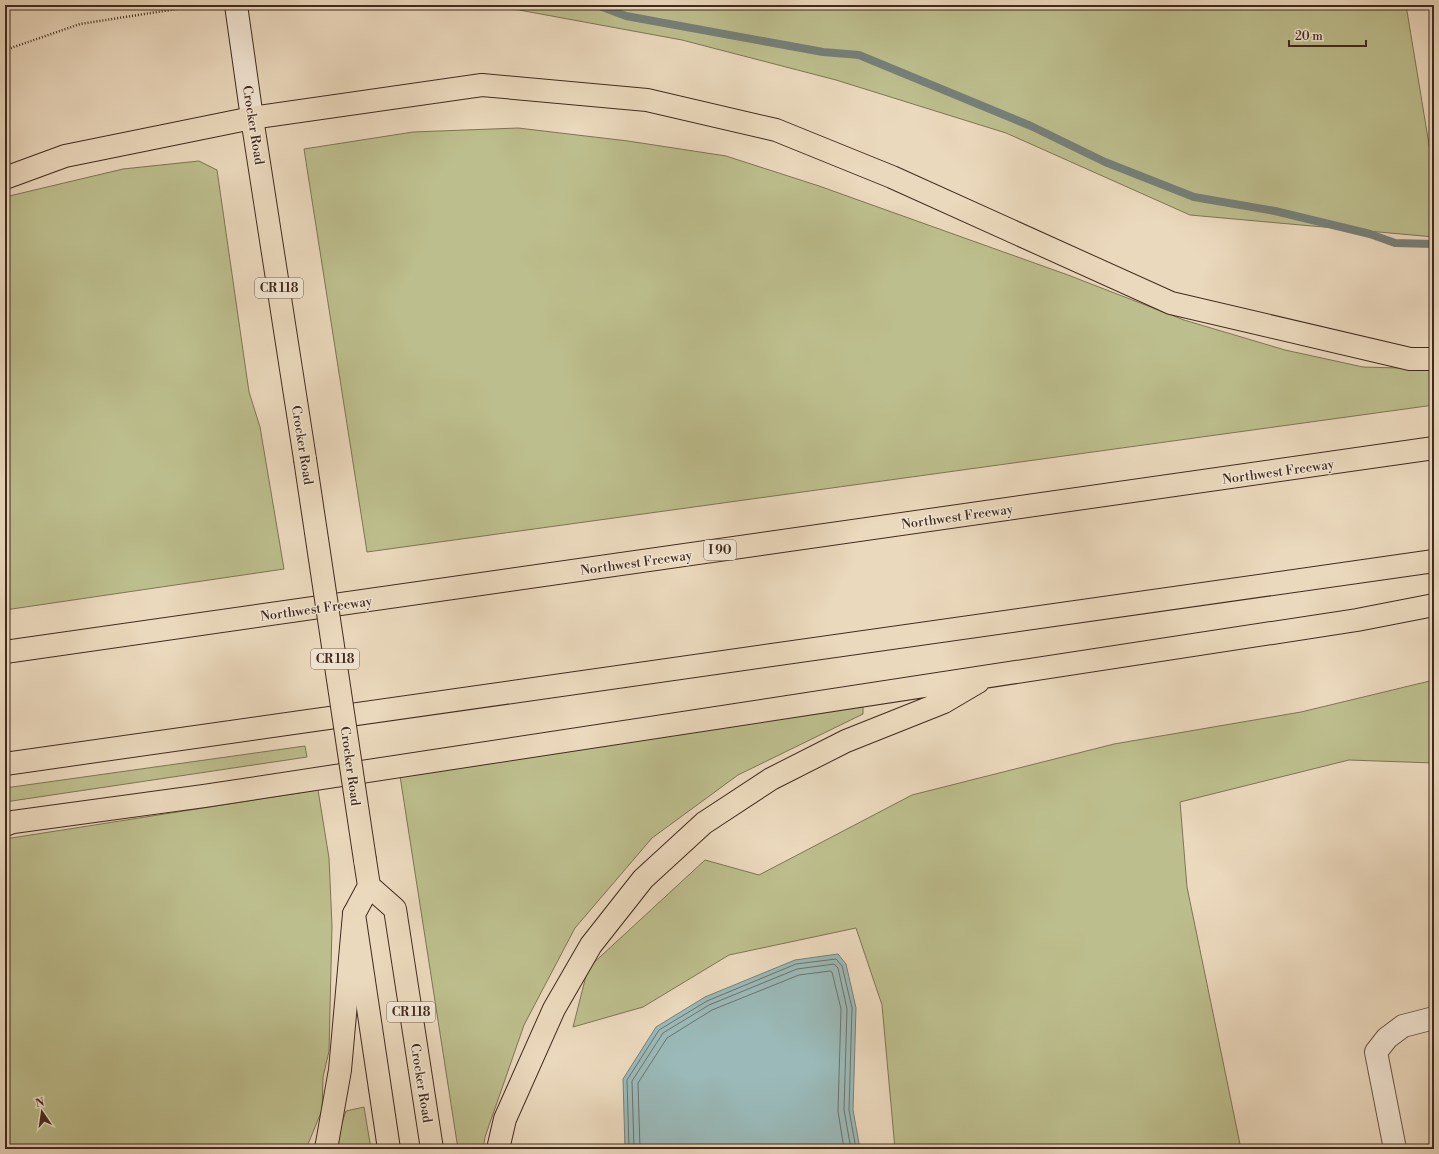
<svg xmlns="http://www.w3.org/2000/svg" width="1439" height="1154" viewBox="0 0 1439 1154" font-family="'Libre Bodoni',serif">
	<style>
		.green { fill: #bdbe8d; stroke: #7f7456 }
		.water { fill: #9ab9b8; stroke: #76807a }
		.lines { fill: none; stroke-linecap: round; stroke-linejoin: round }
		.shore { stroke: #6e726b; stroke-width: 1 }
		.stream { stroke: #76807a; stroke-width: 8 }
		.minor-casing { stroke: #6c5646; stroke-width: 24 }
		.secondary-casing { stroke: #412a1e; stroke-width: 24 }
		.primary-casing { stroke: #412a1e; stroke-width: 24 }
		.motorway-casing { stroke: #412a1e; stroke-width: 24 }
		.path { stroke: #412a1e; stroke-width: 2.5; stroke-dasharray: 1 2; stroke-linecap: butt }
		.minor { stroke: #f2e6d4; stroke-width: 22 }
		.secondary { stroke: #f2e6d4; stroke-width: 22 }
		.primary { stroke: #ebd9bd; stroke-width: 22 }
		.motorway { stroke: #ebd9bd; stroke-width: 22 }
		.primary-bridge-casing { stroke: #412a1e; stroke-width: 24; stroke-linecap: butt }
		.primary-bridge { stroke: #ebd9bd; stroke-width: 22 }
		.labels { text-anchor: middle; stroke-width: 3; stroke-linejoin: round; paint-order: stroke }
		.shield { fill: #f2e6d4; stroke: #766255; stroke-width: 1 }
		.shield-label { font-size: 12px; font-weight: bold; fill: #412a1e }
		.street-label { font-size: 13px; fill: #412a1e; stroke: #f2e6d4 }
	</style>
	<rect width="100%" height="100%" fill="#ebd9bd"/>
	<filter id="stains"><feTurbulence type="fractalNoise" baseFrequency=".005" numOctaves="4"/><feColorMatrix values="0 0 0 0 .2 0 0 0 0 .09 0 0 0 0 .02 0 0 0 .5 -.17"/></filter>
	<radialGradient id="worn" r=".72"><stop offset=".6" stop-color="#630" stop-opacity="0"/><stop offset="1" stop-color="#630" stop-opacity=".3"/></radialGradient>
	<path class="green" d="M461,5H678L685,6L694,5H1406L1434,175V237L1190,215L1006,133L836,80L682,40L519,10Z
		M518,128L628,141L726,156L819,186L1068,275L1184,320L1285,350L1363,367L1434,369V405L367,552L304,149L413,132Z
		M199,161L217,170L249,392L260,427L284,569L5,610V197L123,169Z
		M1434,680V763L1349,760L1180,802L1187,887L1241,1149H895L882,1005L856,928L729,955L643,1007L573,1027L588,968L705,860L759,875L912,795L1114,744L1301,712Z
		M863,705V714L738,775L652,838L575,928L524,1025L485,1137L483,1149H458L400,776Z
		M305,746L307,757L5,802V788Z
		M318,790L329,858L332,926L329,1051L323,1077L322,1110L306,1149H5V839Z
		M364,1107L371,1149H333L346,1111Z"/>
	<path class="water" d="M838,954L846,964L856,1008L853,1110L860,1149H625L623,1079L656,1027L705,997L795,960Z"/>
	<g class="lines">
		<path class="shore" d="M629,1149L627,1080L659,1030L707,1001L796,964L836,959L842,966L852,1008L849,1110L856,1149
			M634,1149L632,1081L663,1033L709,1005L797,969L834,964L838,968L847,1009L844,1110L851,1149
			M640,1149L638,1083L667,1038L712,1010L799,975L830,971L832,972L841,1009L838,1111L844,1149"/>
		<path class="stream" d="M597,5L626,16L823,52L859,55L1031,126L1105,162L1194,197L1275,211L1370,234L1395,243L1434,244"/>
		<defs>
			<path id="minor" d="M1395,1149L1376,1052L1387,1038L1403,1026L1434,1018"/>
			<path id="secondary" d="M236,5L252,118"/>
			<path id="primary" d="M252,118L305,459
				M365,860L369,886L354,914L389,1149
				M369,886L395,909L432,1149"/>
			<path id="motorway" d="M5,178L65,156L252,118L482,85L647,100L776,130L892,177L1171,303L1410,359H1434
				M5,652L1434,448
				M5,764L1434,561
				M5,825L13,822L204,796L1357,620L1434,605
				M326,1149L340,1070L354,914
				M498,1149L505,1119L554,1009L591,945L643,879L704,823L771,779L846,741L944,702L978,682"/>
		</defs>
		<use href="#minor" class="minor-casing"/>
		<use href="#secondary" class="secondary-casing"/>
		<use href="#primary" class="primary-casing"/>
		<use href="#motorway" class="motorway-casing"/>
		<path class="path" d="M5,50L80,24L183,8"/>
		<use href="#minor" class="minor"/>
		<use href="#secondary" class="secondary"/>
		<use href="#primary" class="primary"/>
		<use href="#motorway" class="motorway"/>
		<defs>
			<path id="primary-bridge" d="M305,459L365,860"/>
		</defs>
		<use href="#primary-bridge" class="primary-bridge-casing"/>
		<use href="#primary-bridge" class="primary-bridge"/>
	</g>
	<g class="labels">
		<g class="shield">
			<rect x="255" y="278" width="48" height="20" rx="3"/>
			<rect x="704" y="540" width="32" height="20" rx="3"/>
			<rect x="311" y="649" width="48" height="20" rx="3"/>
			<rect x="387" y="1002" width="48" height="20" rx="3"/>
		</g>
		<g class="shield-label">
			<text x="279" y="292">CR 118</text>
			<text x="720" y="554">I 90</text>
			<text x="335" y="663">CR 118</text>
			<text x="411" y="1016">CR 118</text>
		</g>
		<g class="street-label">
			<text transform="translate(254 125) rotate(81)" y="5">Crocker Road</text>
			<text transform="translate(303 445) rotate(81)" y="5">Crocker Road</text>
			<text transform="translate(1278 471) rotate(-8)" y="5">Northwest Freeway</text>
			<text transform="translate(957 516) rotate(-8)" y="5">Northwest Freeway</text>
			<text transform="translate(636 562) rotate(-8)" y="5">Northwest Freeway</text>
			<text transform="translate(316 608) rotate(-8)" y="5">Northwest Freeway</text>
			<text transform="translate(351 766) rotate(82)" y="5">Crocker Road</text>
			<text transform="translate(422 1083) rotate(81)" y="5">Crocker Road</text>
		</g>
	</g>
	<rect width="1439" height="1154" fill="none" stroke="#ebd9bd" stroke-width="20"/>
	<rect x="6" y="6" width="1427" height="1142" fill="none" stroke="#412a1e" stroke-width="2"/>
	<rect x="10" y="10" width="1419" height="1134" fill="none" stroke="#412a1e"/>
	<g transform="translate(42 1112) rotate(347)" stroke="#f2e6d4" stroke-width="3" paint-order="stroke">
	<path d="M0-3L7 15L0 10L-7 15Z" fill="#412a1e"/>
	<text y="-6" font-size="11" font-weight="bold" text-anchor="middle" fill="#412a1e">N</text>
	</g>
	<path d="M1289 40v6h77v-6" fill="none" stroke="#412a1e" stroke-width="2"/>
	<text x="1295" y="40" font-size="12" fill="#412a1e" stroke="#f2e6d4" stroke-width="3" paint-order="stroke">20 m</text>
	<rect width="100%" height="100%" filter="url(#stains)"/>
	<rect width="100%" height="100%" fill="url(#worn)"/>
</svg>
